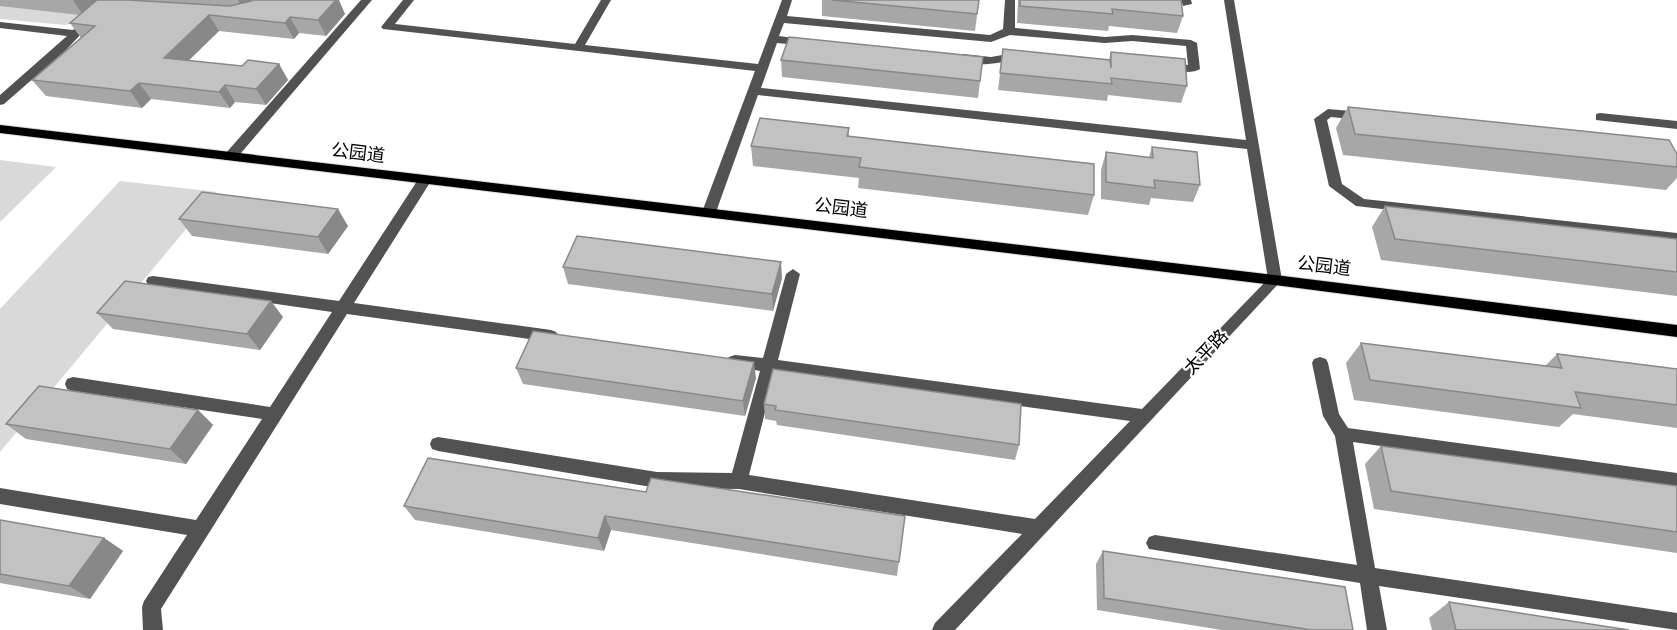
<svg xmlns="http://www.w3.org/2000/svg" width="1677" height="630" font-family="Barlow,'Noto Sans SC',sans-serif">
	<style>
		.green { fill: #d9d9d9 }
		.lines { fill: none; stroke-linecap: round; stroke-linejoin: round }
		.major-casing { stroke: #dbdbdb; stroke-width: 2 }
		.minor { fill: #525252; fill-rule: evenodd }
		.major { fill: #000; fill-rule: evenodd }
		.wall { fill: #a7a7a7 }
		.shaded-wall { fill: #888 }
		.building { fill: #c2c2c2; stroke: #888; stroke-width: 1.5 }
		.labels { text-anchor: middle; stroke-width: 4.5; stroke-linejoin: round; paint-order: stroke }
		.street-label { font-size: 18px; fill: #000; stroke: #fff }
	</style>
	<rect width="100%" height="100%" fill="#fff"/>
	<g class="green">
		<polygon points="0,0 258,0 81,20 66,25 0,19"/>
		<polygon points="0,160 56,167 0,222"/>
		<polygon points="120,181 217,192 0,452 0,309"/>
	</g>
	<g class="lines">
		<g class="major-casing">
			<polygon id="major" points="0,125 1275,275 1677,325 1677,337 1275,285 0,133"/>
		</g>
		<g class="minor">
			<polygon points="361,0 372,0 235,160 225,160 224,157 225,154"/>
			<path d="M403,0H414L395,24L575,44L601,0H611L585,45L758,64L782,0H792L787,16L990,35L1003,29L1005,0H1015V28L1105,37L1132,35L1191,40L1197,43L1200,69C1192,75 1167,71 1159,65L1165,61L1188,65L1186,46L1132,41L1105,43L1010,35L991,42L784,23L779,36L808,40L814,43L808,46L777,43L761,88L1246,140L1224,0H1234L1282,280L955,630H932L935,623L1022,534L739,489L657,488L438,451L432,449L430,444L432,439L438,437L657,472L732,473L760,371L729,365L727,361L729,357L735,355L763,358L786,274L793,269L800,274L778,360L1142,409L1268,279L1247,149L758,95L716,212L709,217L702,212L755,71L383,29L381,27ZM775,373L1130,421L1035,519L749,475Z"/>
			<polygon points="1181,0 1191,0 1192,4 1183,6"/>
			<polygon points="90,15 96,18 67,49 4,104 0,105 0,95 67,36 0,28 0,22 73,30"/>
			<path d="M1019,52L1025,55L1023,57C1006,62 972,70 957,58L963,54L991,57Z"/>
			<polygon points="1328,109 1362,112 1368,116 1362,120 1331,117 1327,120 1342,184 1364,199 1677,233 1677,243 1356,206 1329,186 1314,119"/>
			<polygon points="1600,113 1677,121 1677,129 1596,120 1596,114"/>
			<polygon points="424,176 431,181 354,303 551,330 556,332 559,336 556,340 551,342 347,314 161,609 163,630 143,630 142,607 144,601 187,535 0,504 0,488 196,520 262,419 73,391 67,389 65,384 67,379 73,377 270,407 332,312 153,286 148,285 146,281 148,277 153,276 339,301 419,178"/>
			<polygon points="1320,357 1326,359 1328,363 1339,414 1348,428 1677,473 1677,489 1353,442 1375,568 1677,613 1677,630 1379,586 1387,630 1367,630 1360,583 1149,549 1146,543 1149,537 1155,535 1357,565 1335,436 1323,416 1312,363 1314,359"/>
		</g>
		<use href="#major" class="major"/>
	</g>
	<g class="wall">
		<polygon points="0,0 298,0 345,14 326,36 299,33 294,39 219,31 188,60 242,66 279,64 288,80 266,105 235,102 230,108 151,99 142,108 46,96 32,80 81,38 70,23 80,15 0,6"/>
		<polygon points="822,0 979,0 975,31 822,16"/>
		<polygon points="1018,0 1181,0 1183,16 1177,33 1109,26 1108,31 1017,23"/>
		<polygon points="1003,49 1109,60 1111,52 1187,86 1181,103 1108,95 1107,101 998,90"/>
		<polygon points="983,57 978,98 782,77 781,60"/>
		<polygon points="1348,107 1677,154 1677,178 1666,190 1343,155 1336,128"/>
		<polygon points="849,128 849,137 1094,195 1088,215 858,188 859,178 753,166 751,146"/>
		<polygon points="1152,147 1200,185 1193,202 1151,198 1149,205 1101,199 1101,170 1106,152 1149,157"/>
		<polygon points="1385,206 1677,239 1677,296 1381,260 1372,227"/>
		<polygon points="179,219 348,226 328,254 192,236"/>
		<polygon points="563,267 782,278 773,311 568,284"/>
		<polygon points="97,313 283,317 260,350 113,329"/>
		<polygon points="1361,343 1545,366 1557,354 1677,369 1677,428 1573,414 1559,427 1354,400 1346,363"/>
		<polygon points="516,368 756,378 745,416 523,384"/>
		<polygon points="764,404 1019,445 1015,460 777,425 776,421 765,419"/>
		<polygon points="198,410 213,425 186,464 26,439 6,424"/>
		<polygon points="1381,446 1677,486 1677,553 1374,509 1365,464"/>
		<polygon points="646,492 905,516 897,576 611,530 604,551 415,520 404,506"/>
		<polygon points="0,520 104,538 123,551 90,599 0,583"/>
		<polygon points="1103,551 1353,630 1222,630 1097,610 1096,564"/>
		<polygon points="1449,602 1629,630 1432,630 1429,618"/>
	</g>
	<g class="shaded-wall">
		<polygon points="73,0 106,0 83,15"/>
		<polygon points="238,0 253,0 243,10"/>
		<polygon points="336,0 339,0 345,14 326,36 318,20"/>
		<polygon points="209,15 219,31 175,74 164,58"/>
		<polygon points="290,17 299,33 294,39 285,23"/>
		<polygon points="279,64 288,80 266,105 256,89"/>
		<polygon points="139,83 151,99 142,108 130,91"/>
		<polygon points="225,85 235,102 230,108 219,92"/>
		<polygon points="338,209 348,226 328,254 318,237"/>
		<polygon points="781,262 782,278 773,311 772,294"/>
		<polygon points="271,301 283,317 260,350 247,334"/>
		<polygon points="754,362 756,378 745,416 743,401"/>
		<polygon points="198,410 213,425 186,464 170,449"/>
		<polygon points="605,516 611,530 604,551 598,538"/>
		<polygon points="104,538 123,551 90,599 69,586"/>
	</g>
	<g class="building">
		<polygon points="97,0 128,0 230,6 251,1 252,0 336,0 318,20 290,17 285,23 209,15 164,58 242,66 248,60 279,64 256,89 225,85 219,92 139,83 130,91 32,80 95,26 70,23"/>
		<polygon points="832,0 979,0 977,14"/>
		<polygon points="1020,0 1112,0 1112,1 1112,0 1181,0 1183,16 1112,9 1113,14 1020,6"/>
		<polygon points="789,37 983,57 980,81 781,60"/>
		<polygon points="1003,49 1110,60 1111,68 1111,52 1185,59 1187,86 1111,78 1112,84 1000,73"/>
		<polygon points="1348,107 1669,140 1677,154 1677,167 1355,134"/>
		<polygon points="760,118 849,128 847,136 1094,164 1094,195 859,167 861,158 751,146"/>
		<polygon points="1152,147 1197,152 1200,185 1154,180 1155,188 1106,182 1106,152 1153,158"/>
		<polygon points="202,192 338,209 318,237 179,219"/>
		<polygon points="1385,206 1677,239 1677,272 1395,239"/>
		<polygon points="577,236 781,262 772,294 563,267"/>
		<polygon points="125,281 271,301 247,334 97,313"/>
		<polygon points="533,331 754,362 743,401 516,368"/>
		<polygon points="1361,343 1562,368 1557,354 1677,369 1677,405 1575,392 1581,408 1370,380"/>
		<polygon points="773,369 1021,404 1019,445 775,410 776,406 764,404"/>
		<polygon points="39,386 198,410 170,449 6,424"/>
		<polygon points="1381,446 1677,486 1677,532 1391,491"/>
		<polygon points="428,458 646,492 651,478 905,516 899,562 605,516 598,538 404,506"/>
		<polygon points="0,520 104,538 69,586 0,574"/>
		<polygon points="1103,551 1345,587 1353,630 1312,630 1104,598"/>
		<polygon points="1449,602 1629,630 1456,630"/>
	</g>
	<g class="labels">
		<g class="street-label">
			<text transform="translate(358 153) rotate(7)" y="6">公园道</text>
			<text transform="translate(841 208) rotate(7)" y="6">公园道</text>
			<text transform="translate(1324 266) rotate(7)" y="6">公园道</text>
			<text transform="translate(1206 352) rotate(-46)" y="6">太平路</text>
		</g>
	</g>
</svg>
